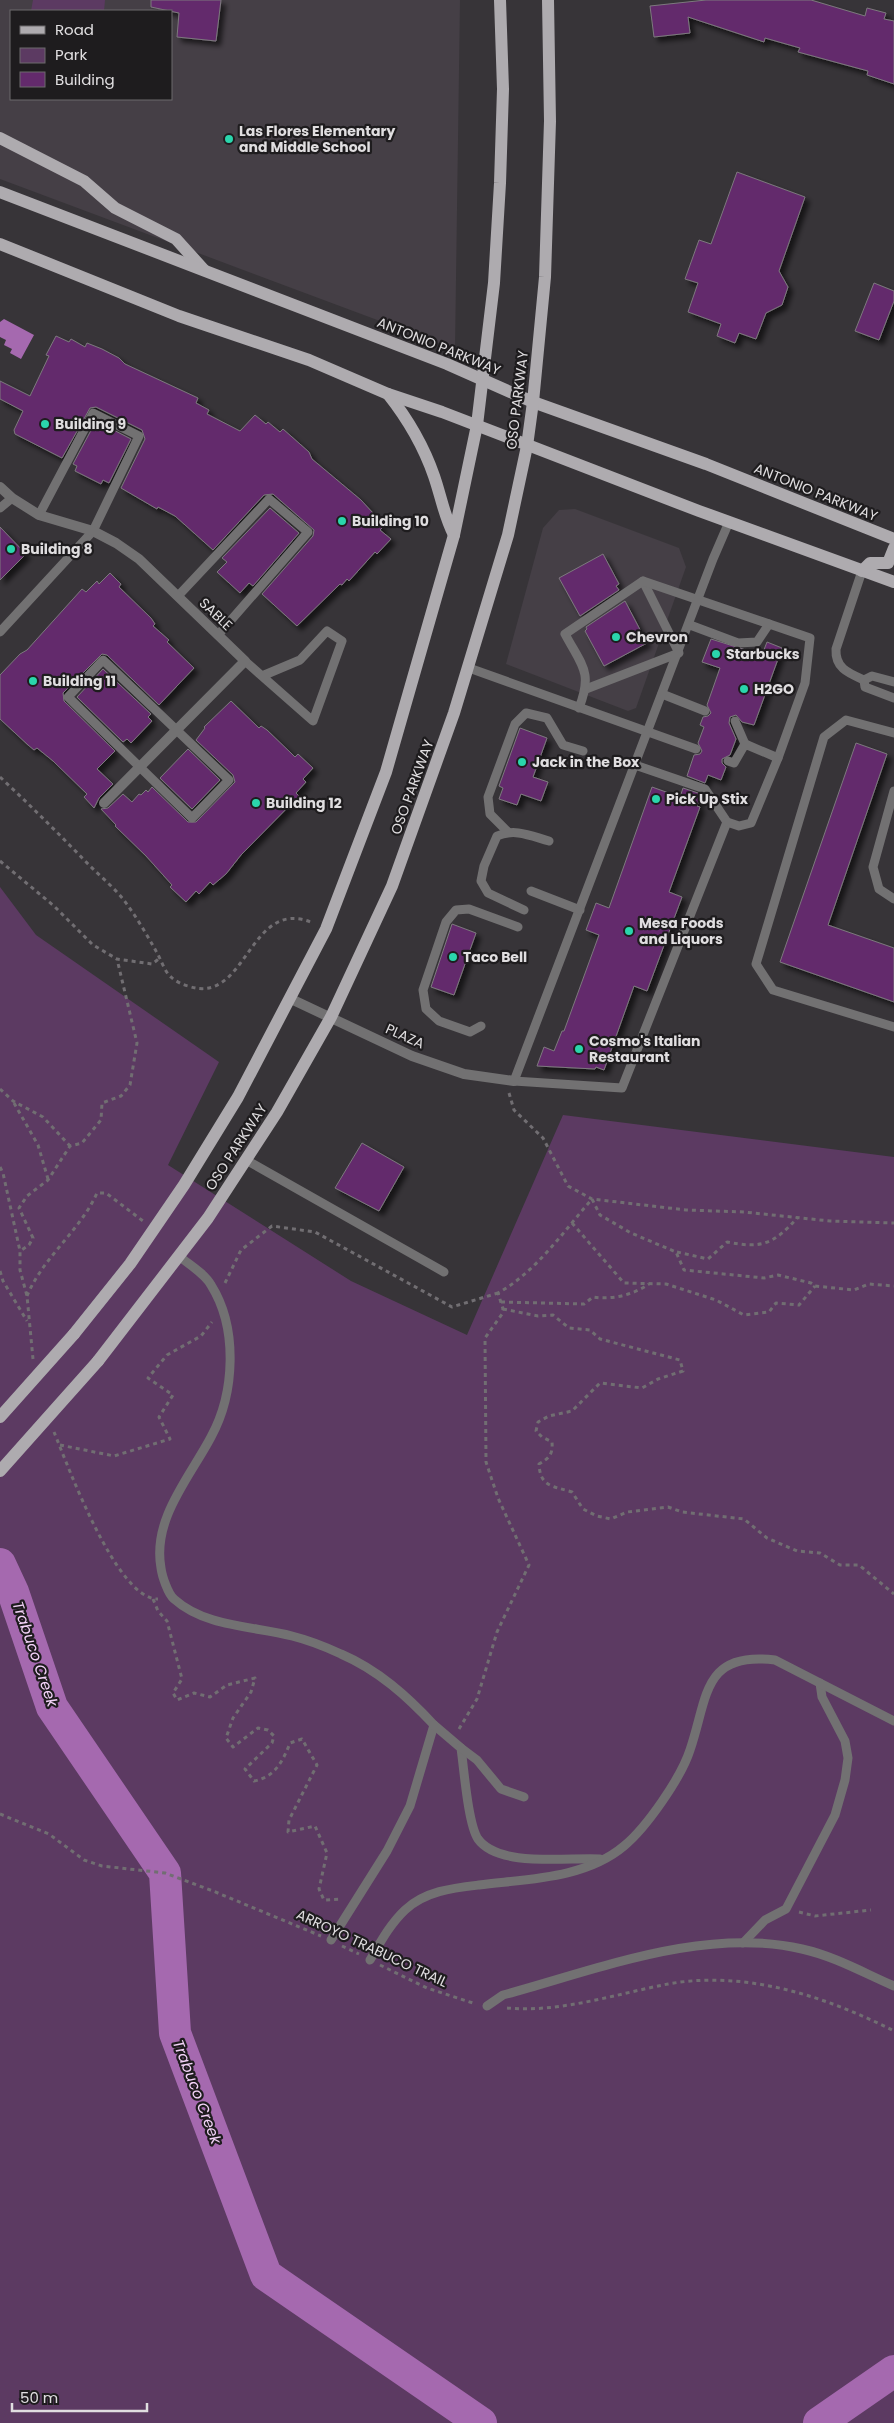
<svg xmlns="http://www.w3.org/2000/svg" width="894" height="2423" font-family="Poppins,sans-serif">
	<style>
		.built { fill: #453f46; fill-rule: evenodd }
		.green { fill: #5c3a62 }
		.water { fill: #a569af }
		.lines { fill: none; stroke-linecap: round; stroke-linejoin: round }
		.river { stroke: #a569af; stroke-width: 32 }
		.building { fill: #632a6c; stroke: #7d797e; filter: url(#shadow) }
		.path { stroke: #716e72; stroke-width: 3; stroke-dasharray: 4 4; stroke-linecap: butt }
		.service { stroke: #727172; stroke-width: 9 }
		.minor { stroke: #727172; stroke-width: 10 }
		.primary { stroke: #aeabaf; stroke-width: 12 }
		.primary-bridge { stroke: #aeabaf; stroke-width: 12 }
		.poi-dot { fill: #2ad5ac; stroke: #1e1c1e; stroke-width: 2 }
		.labels { text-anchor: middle; stroke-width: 4.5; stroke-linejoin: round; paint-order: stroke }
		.poi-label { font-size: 14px; font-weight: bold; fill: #e0dee0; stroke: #1e1c1e; text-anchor: start }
		.street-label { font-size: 14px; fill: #e0dee0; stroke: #1e1c1e }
		.water-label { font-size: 15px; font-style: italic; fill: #f3d3f8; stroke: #1e1c1e }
	</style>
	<defs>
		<filter id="shadow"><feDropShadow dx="4.5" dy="4.5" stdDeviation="2.5" flood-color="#0009"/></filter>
	</defs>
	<rect width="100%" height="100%" fill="#373438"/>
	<g class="built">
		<path d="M0,0H460L455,349L0,179ZM11,11H171V99H11Z"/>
		<polygon points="575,509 679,548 686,567 636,708 628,711 506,664 543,528 559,510"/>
	</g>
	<g class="green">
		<polygon points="33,0 105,0 104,11 31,11"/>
		<polygon points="0,887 36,935 219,1062 168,1165 351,1281 467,1335 563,1115 894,1157 894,2423 0,2423"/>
	</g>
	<polygon class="water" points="4,319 34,335 21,359 10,353 12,349 4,345 6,340 0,337 0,322"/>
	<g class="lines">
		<g class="river">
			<polyline points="0,1564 13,1592 52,1707 165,1873 175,2033 266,2275 481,2423"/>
			<polyline points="819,2423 894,2371"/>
		</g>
	</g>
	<g class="building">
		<polygon points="151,0 221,0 216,41 177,37 179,13 151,7"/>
		<polygon points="706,0 811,0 865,16 867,8 886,13 884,19 894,21 894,84 867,75 868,71 798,52 800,48 765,38 764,42 688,17 690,33 654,37 650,6"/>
		<polygon points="737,172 805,197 779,271 788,287 782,305 766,313 756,339 739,333 735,343 717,336 721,324 688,312 698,283 685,279 699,240 711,244"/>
		<polygon points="874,283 894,291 894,301 879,340 855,331"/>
		<polygon points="56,336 69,342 71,339 85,347 87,343 102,349 119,358 125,364 198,398 196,403 209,410 207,414 240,431 255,415 266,424 268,422 280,432 283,429 309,452 312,459 361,500 373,513 370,515 383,527 380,530 391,539 377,554 375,552 349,581 347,579 342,585 340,584 297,626 262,594 313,536 314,530 273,494 264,495 213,550 175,516 158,507 157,509 121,488 145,439 142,430 96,407 90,408 62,458 15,434 14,430 23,411 0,399 0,381 30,396 49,356 46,355"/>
		<polygon points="96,421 131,439 109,483 103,480 101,484 75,471 77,466 73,464"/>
		<polygon points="270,508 299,533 253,586 249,583 240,593 217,572 227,562 222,558"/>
		<polygon points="0,527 26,554 0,580"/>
		<polygon points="603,554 619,584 616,586 619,590 580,616 559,578"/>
		<polygon points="110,573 121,584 119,587 151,618 155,624 153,626 169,640 167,642 194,668 159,705 107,655 102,654 63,693 64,701 115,751 97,769 113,784 99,798 94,808 84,797 87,794 53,761 37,748 34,750 28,745 0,719 0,675 20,654 27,650 82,589 86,592 97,581 99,584"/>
		<polygon points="625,601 647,643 604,666 585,631 587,629 586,627"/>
		<polygon points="711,639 762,655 767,642 782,648 754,725 742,722 736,715 730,717 729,723 736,739 730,755 722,759 722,763 726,767 721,780 708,775 705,783 687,776 694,755 700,754 702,751 698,743 704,727 700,725 703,717 708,716 711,713 707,705 720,668 702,662"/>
		<polygon points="103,669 151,714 148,717 152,721 131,743 127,739 123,742 77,697"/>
		<polygon points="231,701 259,728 261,726 267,730 292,754 295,757 298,754 313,768 303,779 306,782 296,793 299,796 241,855 226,874 213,885 210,882 199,894 196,891 186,902 170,887 172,885 146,856 115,826 116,825 101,809 108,808 123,794 132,802 139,794 141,795 146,790 148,792 152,787 188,822 196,822 235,782 233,775 196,740 205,728 204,727"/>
		<polygon points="520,728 547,738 533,777 548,782 541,801 521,794 517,805 499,799 503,788 499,786"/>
		<polygon points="856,743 887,754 828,925 894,948 894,1002 780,962"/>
		<polygon points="188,749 220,780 192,809 160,778"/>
		<polygon points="652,787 680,797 683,788 701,794 697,806 700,807 669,892 682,897 647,991 634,986 604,1070 596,1067 595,1069 537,1066 544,1047 554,1051 562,1031 564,1031 599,935 586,930 596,903 609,908"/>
		<polygon points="452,924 476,933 454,995 431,987"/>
		<polygon points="362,1143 404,1167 379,1211 335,1188"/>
	</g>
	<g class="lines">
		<g class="path">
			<path d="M0,777C31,806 60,835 89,865C101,877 116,889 126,903C137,918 147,935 156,951C161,959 164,971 171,977C175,981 183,985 188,986C248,1007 248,895 313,923"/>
			<polyline points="0,861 54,906 93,945 117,959 152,964 160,958"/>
			<polyline points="0,1089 13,1101 43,1117 70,1146"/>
			<polyline points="509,1093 514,1110 543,1138 568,1186 592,1199 686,1210 744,1212 830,1221 894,1223"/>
			<polyline points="14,1103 38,1145 48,1179"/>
			<polyline points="0,1167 3,1173 20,1251"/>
			<polyline points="572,1223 624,1283 666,1284 716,1300 744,1315 769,1312 776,1303 799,1305 815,1286"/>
			<path d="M677,1252L708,1259L727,1242C762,1249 774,1244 798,1217"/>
			<polyline points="0,1271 3,1281 27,1321"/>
			<polyline points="225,1283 241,1250 272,1226 315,1232 452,1307 498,1293"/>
			<path d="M27,1296C43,1257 80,1231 97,1193H106L143,1221"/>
			<path d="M501,1302L584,1304L593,1297C612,1300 633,1295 649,1284"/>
			<path d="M503,1309L538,1316L553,1315L569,1328L590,1330L600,1339L680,1360L683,1371L658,1379L642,1388L600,1383L572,1411L549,1416L538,1422L536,1431L542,1437L552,1442C553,1455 549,1458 539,1464C540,1487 553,1486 572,1492L583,1509L597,1516L611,1519L627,1512L668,1507L682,1512L744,1519L767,1538L797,1551L820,1553L840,1565H859L894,1594"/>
			<polyline points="33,1359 27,1296 20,1270 20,1251 29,1245 33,1238 19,1208 27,1196 48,1180 70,1146 82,1143 101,1120 102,1103 121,1096 130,1085 137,1043 117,959"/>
			<path d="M54,1432C68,1466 117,1600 158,1599"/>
			<polyline points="60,1445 114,1456 170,1439 159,1417 173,1395 148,1378 167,1355 201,1336 212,1322"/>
			<path d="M153,1599L158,1611L167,1621L182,1679L173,1693L177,1700L194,1693L210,1697L227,1685L255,1678L251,1692L233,1718L226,1738L233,1747L258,1728L268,1730L274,1736L272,1743L245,1769L254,1781C275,1777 283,1761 290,1743L302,1739L317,1765L289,1820L288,1832L315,1826L327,1853L319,1889L324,1900L342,1899"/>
			<path d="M459,1729L477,1699L497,1632L529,1565L498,1498L486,1462L485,1338L502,1314L503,1309L498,1293C537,1271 563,1232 592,1199L600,1215L631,1233L676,1252L684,1270L764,1278L778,1275L811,1283L815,1286L854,1290L869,1284L894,1286"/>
			<polyline points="0,1814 49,1834 84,1860 102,1866 165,1873 213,1891 321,1936"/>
			<polyline points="799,1912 815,1916 871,1910"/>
			<polyline points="342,1946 359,1954"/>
			<polyline points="380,1965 427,1988 476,2004"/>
			<path d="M507,2008C560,2013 616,1994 668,1984C745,1970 825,1996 894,2031"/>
		</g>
		<g class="service">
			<polyline points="0,508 12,498"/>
			<path d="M862,571L836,649C835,668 848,673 864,680"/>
			<polyline points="178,596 269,499 308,532 218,635"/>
			<polyline points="690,625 738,643 757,642 769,624"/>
			<polyline points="0,632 93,531 139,436 93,413 39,515"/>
			<polygon points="103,660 229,780 192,818 68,697"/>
			<polyline points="245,661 313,721 342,641 327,631 300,660 262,676"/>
			<polyline points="469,668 696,749"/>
			<polyline points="864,680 865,687 894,698"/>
			<polyline points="864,680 872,676 894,682"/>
			<polyline points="586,689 679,653 643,581"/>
			<polyline points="662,694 705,711"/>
			<path d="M579,708C593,672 582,666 565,634L643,581L810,638L805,683L778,758"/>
			<polyline points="735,721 745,744"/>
			<polyline points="894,733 846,720 824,737 756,964 773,990 894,1027"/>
			<polyline points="635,765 705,789 727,822 622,1088 514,1081 713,559 729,522"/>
			<polyline points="894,791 873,867 879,889 894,899"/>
			<polyline points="727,822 739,826 751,823 778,758 745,744 734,763 728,761"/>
			<polyline points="508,832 490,814 488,797 515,724 526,713 547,718 563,745 583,751"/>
			<polyline points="531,891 580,910"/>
			<path d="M524,910L488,893L481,881L484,866L497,836C515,828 531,836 549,841"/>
			<polyline points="481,1026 470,1032 439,1021 426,1009 423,990 446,922 456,910 469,909 518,927"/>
			<polyline points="246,1160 444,1272"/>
			<path d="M180,1257C190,1265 205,1274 211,1285C238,1328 235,1393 211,1437C190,1477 152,1519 161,1568C162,1576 168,1594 174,1599C205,1627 253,1626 292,1636C308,1640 326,1647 341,1654C378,1670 407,1696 434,1725L410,1806L387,1851L331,1940"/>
			<path d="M434,1725L461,1748C464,1769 468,1824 478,1839C499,1868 568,1857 600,1859"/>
			<polyline points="461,1748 477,1760 501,1789 524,1797"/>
			<polyline points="743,1943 765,1920 786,1909 835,1815 845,1780 848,1758 845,1741 822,1697 820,1683"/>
			<path d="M370,1960C380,1943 390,1924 405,1910C425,1891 453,1888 479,1885C526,1879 585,1879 624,1846C646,1828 681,1778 690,1750C708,1698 702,1651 775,1660L894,1721"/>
			<path d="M487,2006L503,1995C596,1970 705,1926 802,1949C834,1956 864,1973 894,1986"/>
		</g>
		<g class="minor">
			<polyline points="0,487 12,498 39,515 93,531 116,543 139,559 245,661 104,803"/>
			<polyline points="291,999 412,1056 464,1074 514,1081"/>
		</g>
		<g class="primary">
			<polyline points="0,138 84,181 115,208 176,239 204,270"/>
			<polyline points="0,192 447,364 533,402 706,464 894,539"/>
			<polyline points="0,244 179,316 309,360 388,394 442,412 699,511 894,582"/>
			<path d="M388,394C407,418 424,447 434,476C441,496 444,516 454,535"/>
			<polyline points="862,571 870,563 888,563 894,548"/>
			<polyline points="74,1334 130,1264 184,1185 238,1097 326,929 386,772 454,535 477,425 494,283 500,183 503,89 500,0"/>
			<polyline points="98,1361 208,1218 277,1112 331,1017 392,886 454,713 508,535 527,446 533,402 545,277 550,121 548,0"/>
		</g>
		<g class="primary-bridge">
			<polyline points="0,1417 74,1334"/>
			<polyline points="0,1471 98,1361"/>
		</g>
	</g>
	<g class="poi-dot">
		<circle cx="229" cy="139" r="5"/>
		<circle cx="45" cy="424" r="5"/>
		<circle cx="342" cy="521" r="5"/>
		<circle cx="11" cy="549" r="5"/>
		<circle cx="616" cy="637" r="5"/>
		<circle cx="716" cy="654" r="5"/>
		<circle cx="33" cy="681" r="5"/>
		<circle cx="744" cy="689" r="5"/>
		<circle cx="522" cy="762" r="5"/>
		<circle cx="656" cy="799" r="5"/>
		<circle cx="256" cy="803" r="5"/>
		<circle cx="629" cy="931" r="5"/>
		<circle cx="453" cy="957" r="5"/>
		<circle cx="579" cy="1049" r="5"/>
	</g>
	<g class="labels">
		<g class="poi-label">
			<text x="239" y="136">Las Flores Elementary<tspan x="239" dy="16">and Middle School</tspan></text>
			<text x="55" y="429">Building 9</text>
			<text x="352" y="526">Building 10</text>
			<text x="21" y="554">Building 8</text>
			<text x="626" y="642">Chevron</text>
			<text x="726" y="659">Starbucks</text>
			<text x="43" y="686">Building 11</text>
			<text x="754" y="694">H2GO</text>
			<text x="532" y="767">Jack in the Box</text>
			<text x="666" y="804">Pick Up Stix</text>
			<text x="266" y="808">Building 12</text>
			<text x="639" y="928">Mesa Foods<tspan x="639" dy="16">and Liquors</tspan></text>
			<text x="463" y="962">Taco Bell</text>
			<text x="589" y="1046">Cosmo's Italian<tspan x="589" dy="16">Restaurant</tspan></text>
		</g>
		<g class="street-label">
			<text transform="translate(439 346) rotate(22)" y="5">ANTONIO PARKWAY</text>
			<text transform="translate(517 400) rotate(-83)" y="5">OSO PARKWAY</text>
			<text transform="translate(816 492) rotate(22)" y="5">ANTONIO PARKWAY</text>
			<text transform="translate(216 614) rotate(44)" y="5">SABLE</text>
			<text transform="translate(412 787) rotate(-70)" y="5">OSO PARKWAY</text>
			<text transform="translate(405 1036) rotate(24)" y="5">PLAZA</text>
			<text transform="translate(236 1147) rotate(-57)" y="5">OSO PARKWAY</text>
			<text transform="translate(372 1948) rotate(25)" y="5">ARROYO TRABUCO TRAIL</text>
		</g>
		<g class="water-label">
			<text transform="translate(35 1654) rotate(71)" y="5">Trabuco Creek</text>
			<text transform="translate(197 2092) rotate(69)" y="5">Trabuco Creek</text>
		</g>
	</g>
	<rect x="10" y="10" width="162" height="90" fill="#1e1c1e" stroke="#6c6a6c"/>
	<rect x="20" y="26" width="25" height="8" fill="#aeabaf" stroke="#6c6a6c"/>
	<text x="55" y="35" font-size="15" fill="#e0dee0">Road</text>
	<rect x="20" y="48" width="25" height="15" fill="#5c3a62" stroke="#6c6a6c"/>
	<text x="55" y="60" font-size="15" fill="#e0dee0">Park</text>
	<rect x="20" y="72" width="25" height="15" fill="#632a6c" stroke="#6c6a6c"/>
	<text x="55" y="85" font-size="15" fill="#e0dee0">Building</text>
	<path d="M12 2403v8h135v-8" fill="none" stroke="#e0dee0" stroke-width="2.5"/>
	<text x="20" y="2403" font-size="15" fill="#e0dee0" stroke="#1e1c1e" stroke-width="4" paint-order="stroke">50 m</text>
</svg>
